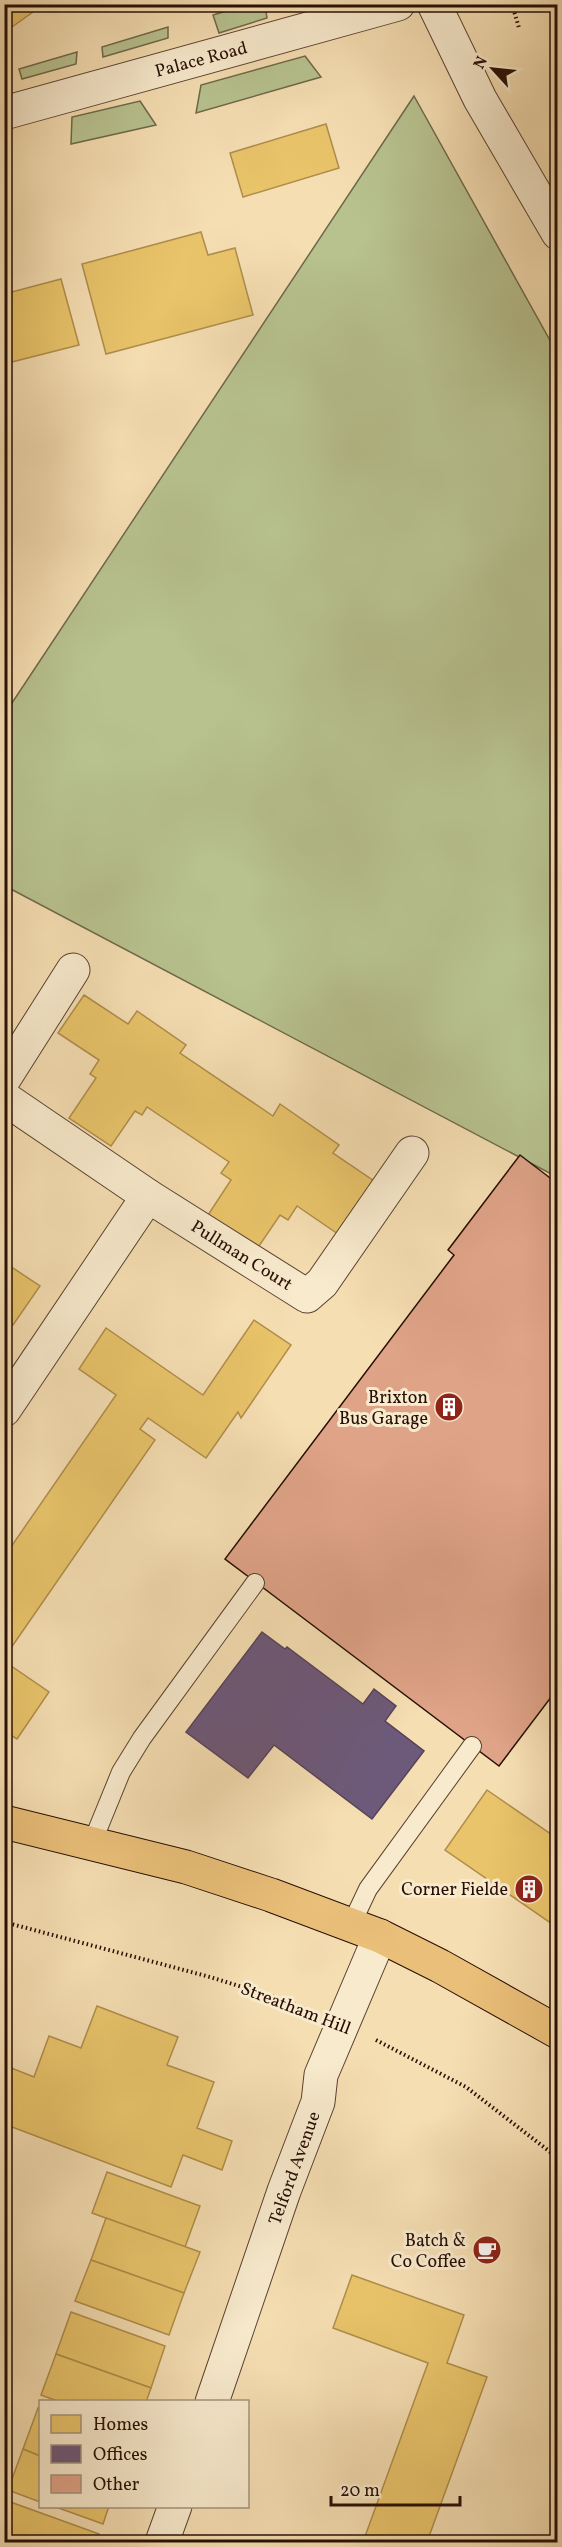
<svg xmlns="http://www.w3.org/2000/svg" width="562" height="2547" font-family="Vollkorn,serif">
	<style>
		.green { fill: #b7c28f; stroke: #6f684a; stroke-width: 1.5 }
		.homes { fill: #e9c46a; stroke: #af8d4b; stroke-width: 1.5 }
		.offices { fill: #6d597a; stroke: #584257; stroke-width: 1.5 }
		.building { fill: #dfa388; stroke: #270e04; stroke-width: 1.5 }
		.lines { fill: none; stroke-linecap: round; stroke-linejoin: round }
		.service-casing { stroke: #5a4230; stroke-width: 20 }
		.minor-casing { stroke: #5a4230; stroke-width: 35 }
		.trunk-casing { stroke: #270e04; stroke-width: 35 }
		.path { stroke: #270e04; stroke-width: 4; stroke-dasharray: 1.5 3; stroke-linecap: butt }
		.service { stroke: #f8eacd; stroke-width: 18 }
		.minor { stroke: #f8eacd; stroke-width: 33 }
		.trunk { stroke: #eabf79; stroke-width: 33 }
		.labels { text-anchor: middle; stroke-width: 6; stroke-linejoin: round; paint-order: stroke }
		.street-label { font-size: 18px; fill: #270e04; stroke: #f8eacd }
		.poi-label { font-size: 18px; fill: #270e04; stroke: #f8eacd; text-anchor: end }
	</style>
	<rect width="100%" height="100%" fill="#f5deb2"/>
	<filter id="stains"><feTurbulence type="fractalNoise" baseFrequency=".00333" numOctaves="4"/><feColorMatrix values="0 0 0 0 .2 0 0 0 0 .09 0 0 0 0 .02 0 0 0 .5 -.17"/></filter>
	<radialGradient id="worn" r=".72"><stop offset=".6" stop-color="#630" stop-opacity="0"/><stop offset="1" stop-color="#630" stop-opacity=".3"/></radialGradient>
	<g class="green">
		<polygon points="246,5 265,5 267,18 219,33 213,15"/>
		<polygon points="168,27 168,38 103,57 102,47"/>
		<polygon points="77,52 76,64 22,79 19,69"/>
		<polygon points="305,56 321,77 196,113 201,85"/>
		<polygon points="414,96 557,353 557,1177 5,886 4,715"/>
		<polygon points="140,101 156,125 71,144 72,117"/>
	</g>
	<g class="homes">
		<polygon points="4,4 44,4 12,27 4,14"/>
		<polygon points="326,124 339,168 243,197 230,153"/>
		<polygon points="201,232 208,255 235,248 253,315 106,354 82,264"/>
		<polygon points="61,279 79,345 4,364 4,294"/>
		<polygon points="84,995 128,1024 137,1011 186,1045 180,1053 273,1116 280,1104 339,1145 333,1153 377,1183 341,1236 297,1206 288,1220 280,1215 257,1249 208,1215 231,1180 221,1173 229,1162 147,1107 142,1115 135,1111 111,1146 69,1118 96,1078 90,1074 99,1060 58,1033"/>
		<polygon points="4,1262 40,1286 13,1325 4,1319"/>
		<polygon points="254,1320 291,1345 241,1418 238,1412 206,1458 148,1418 140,1429 155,1440 4,1658 4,1557 116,1395 79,1369 106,1328 203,1395"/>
		<polygon points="4,1661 49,1692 17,1739 4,1731"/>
		<polygon points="487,1790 558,1839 558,1928 445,1850"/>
		<polygon points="97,2006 178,2037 167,2065 214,2082 197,2128 232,2141 222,2170 183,2155 171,2187 4,2124 4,2065 34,2077 49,2036 81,2048"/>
		<polygon points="107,2172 200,2206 185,2247 92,2213"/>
		<polygon points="106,2218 200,2252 184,2293 91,2260"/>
		<polygon points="91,2260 184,2293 169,2335 75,2301"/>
		<polygon points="352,2275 464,2315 447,2363 487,2377 427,2542 363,2542 428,2363 333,2328"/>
		<polygon points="71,2312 165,2346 151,2388 56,2354"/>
		<polygon points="56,2354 151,2388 146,2402 60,2402 41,2395"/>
		<polygon points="38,2408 40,2409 40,2456 23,2449"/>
		<polygon points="23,2449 40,2456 40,2502 8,2490"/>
		<polygon points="5,2500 99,2534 96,2542 4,2542"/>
		<polygon points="53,2506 109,2506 103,2524"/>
	</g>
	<polygon class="offices" points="262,1632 285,1649 287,1647 363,1704 374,1689 396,1706 385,1721 424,1751 372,1819 274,1745 248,1778 186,1732"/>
	<polygon class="building" points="520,1155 558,1184 558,1688 499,1766 225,1559 454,1255 448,1250"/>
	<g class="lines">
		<g class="service-casing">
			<g id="service">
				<polyline points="92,1843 121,1772 142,1738 255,1583"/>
				<polyline points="350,1927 368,1889 472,1746"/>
			</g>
		</g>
		<g class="minor-casing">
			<g id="minor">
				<polyline points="434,4 480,99 558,233"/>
				<polyline points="4,113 398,4"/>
				<polyline points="4,1079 73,970"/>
				<polyline points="4,1098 148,1196 307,1296 322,1283 412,1153"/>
				<polyline points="4,1410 148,1196"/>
				<polyline points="212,2402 284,2191 318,2102 321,2075 380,1936"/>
				<polyline points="162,2542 175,2506"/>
			</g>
		</g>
		<g class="trunk-casing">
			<polyline id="trunk" points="4,1822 186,1867 271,1895 380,1936 440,1966 558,2032"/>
		</g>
		<g class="path">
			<polyline points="512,4 519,28"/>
			<polyline points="4,1922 210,1977 284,2000 306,2009"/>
			<polyline points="376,2040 466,2087 558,2158"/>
		</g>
		<use href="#service" class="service"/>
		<use href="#minor" class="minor"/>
		<use href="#trunk" class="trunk"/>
	</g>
	<defs>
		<g id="building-disc" transform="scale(1.5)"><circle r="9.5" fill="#8f2418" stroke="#f8eacd"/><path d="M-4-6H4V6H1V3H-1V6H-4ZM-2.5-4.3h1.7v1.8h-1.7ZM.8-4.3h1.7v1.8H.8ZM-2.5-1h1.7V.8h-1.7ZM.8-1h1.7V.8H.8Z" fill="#fff"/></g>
		<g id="cafe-disc" transform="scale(1.5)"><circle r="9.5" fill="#8f2418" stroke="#f8eacd"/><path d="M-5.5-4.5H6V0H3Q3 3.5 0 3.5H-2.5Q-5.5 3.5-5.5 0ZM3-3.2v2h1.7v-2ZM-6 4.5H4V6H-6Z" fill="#fff"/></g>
	</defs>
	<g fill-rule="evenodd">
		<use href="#building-disc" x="449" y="1407"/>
		<use href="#building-disc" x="529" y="1889"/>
		<use href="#cafe-disc" x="487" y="2250"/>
	</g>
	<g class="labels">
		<g class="street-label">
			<text transform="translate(201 59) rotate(-15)" y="6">Palace Road</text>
			<text transform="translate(242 1255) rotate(32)" y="6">Pullman Court</text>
			<text transform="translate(296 2008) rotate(21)" y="6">Streatham Hill</text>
			<text transform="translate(294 2168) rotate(-70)" y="6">Telford Avenue</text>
		</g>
		<g class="poi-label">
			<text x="428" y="1403">Brixton<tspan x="428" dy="21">Bus Garage</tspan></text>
			<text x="508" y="1895">Corner Fielde</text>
			<text x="466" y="2246">Batch &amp;<tspan x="466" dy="21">Co Coffee</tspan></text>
		</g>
	</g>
	<rect width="562" height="2547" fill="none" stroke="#f5deb2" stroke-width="24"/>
	<rect x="6" y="6" width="550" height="2535" fill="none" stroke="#270e04" stroke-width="3"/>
	<rect x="12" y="12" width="538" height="2523" fill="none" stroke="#270e04" stroke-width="1.5"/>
	<rect x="39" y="2400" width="210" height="108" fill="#f8eacd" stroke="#a4927d" stroke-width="1.5"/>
	<rect x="51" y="2415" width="30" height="18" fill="#e9c46a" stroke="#a4927d" stroke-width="1.5"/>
	<text x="93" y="2430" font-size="18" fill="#270e04">Homes</text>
	<rect x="51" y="2445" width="30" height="18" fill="#6d597a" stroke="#a4927d" stroke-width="1.5"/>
	<text x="93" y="2460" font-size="18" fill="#270e04">Offices</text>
	<rect x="51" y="2475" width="30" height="18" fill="#dfa388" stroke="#a4927d" stroke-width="1.5"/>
	<text x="93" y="2490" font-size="18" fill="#270e04">Other</text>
	<g transform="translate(493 69) rotate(297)" stroke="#f8eacd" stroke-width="4.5" paint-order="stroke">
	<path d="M0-4.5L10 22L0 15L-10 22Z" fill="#270e04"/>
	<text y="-9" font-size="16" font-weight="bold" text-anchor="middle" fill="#270e04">N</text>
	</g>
	<path d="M331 2496v9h129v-9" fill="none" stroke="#270e04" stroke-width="3"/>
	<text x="340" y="2496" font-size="18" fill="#270e04" stroke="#f8eacd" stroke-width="4.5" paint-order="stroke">20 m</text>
	<rect width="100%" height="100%" filter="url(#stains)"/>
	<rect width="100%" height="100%" fill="url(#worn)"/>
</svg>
